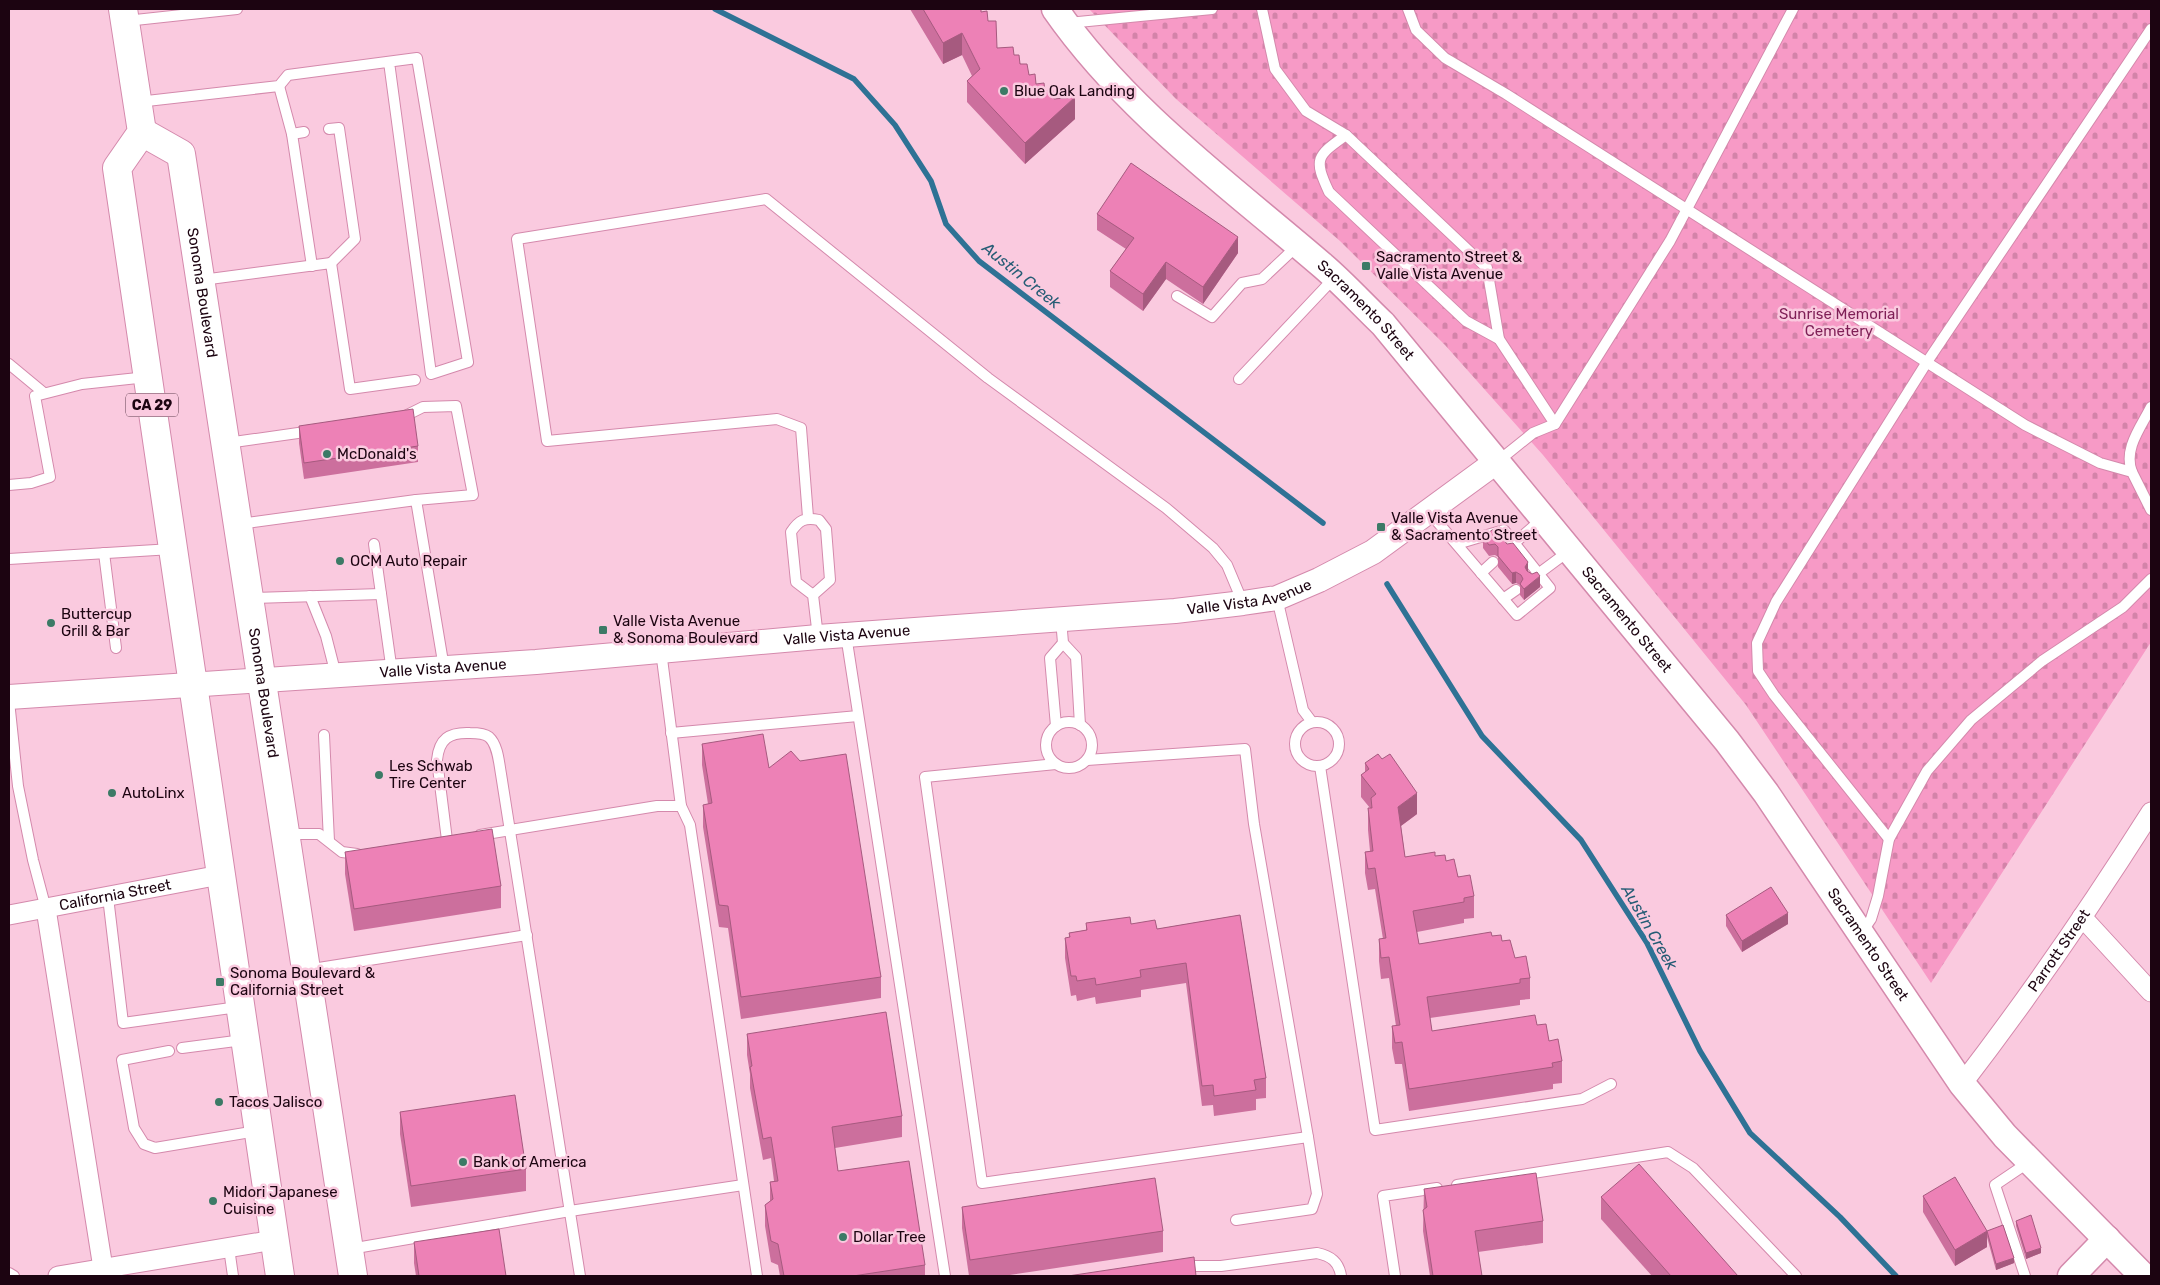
<svg xmlns="http://www.w3.org/2000/svg" width="2160" height="1285" font-family="Rubik,sans-serif">
	<style>
		.cemetery { fill: url(#cemetery-stones) }
		.lines { fill: none; stroke-linecap: round; stroke-linejoin: round }
		.stream { stroke: #2e7295; stroke-width: 5.5 }
		.service-casing { stroke: #d489ac; stroke-width: 12 }
		.minor-casing { stroke: #d489ac; stroke-width: 21 }
		.tertiary-casing { stroke: #d489ac; stroke-width: 26 }
		.secondary-casing { stroke: #d489ac; stroke-width: 29 }
		.primary-casing { stroke: #d489ac; stroke-width: 30 }
		.service { stroke: #fff; stroke-width: 10 }
		.minor { stroke: #fff; stroke-width: 19 }
		.tertiary { stroke: #fff; stroke-width: 24 }
		.secondary { stroke: #fff; stroke-width: 26 }
		.primary { stroke: #fff; stroke-width: 28 }
		.wall { fill: #cc6f9d }
		.shaded-wall { fill: #a65a7f }
		.building { fill: #ed81b6; stroke: #a65a7f }
		.poi-dot { fill: #3c7a66; stroke: #facadf; stroke-width: 2 }
		.labels { text-anchor: middle; stroke-width: 5; stroke-linejoin: round; paint-order: stroke }
		.shield { fill: #facadf; stroke: #5f3f4f; stroke-width: 1 }
		.shield-label { font-size: 14px; font-weight: bold; fill: #1c0411 }
		.poi-label { font-size: 15px; fill: #1c0411; stroke: #facadf; text-anchor: start }
		.street-label { font-size: 15px; fill: #1c0411; stroke: #facadf }
		.park-label { font-size: 15px; fill: #7f1f56; stroke: #facadf }
		.water-label { font-size: 16px; font-style: italic; fill: #255c75; stroke: #facadf }
	</style>
	<defs>
		<pattern id="cemetery-stones" width="16" height="16" patternUnits="userSpaceOnUse" patternTransform="scale(1.25)"><rect width="16" height="16" fill="#f79ac6"/><path d="M2 7V4a2 2 0 0 1 4 0v3zM10 15v-3a2 2 0 0 1 4 0v3z" fill="#d383a9"/></pattern>
	</defs>
	<rect width="100%" height="100%" fill="#facadf"/>
	<polygon class="cemetery" points="1089,9 2151,9 2151,642 1931,983 1746,705 1543,455 1445,345 1340,241 1176,99"/>
	<g class="lines">
		<g class="stream">
			<polyline points="715,9 854,79 895,125 931,181 946,224 979,261 1323,523"/>
			<polyline points="1387,584 1482,736 1581,840 1647,943 1700,1051 1750,1133 1840,1217 1896,1276"/>
		</g>
		<g class="service-casing">
			<g id="service">
				<polyline points="1262,9 1275,69 1306,111 1346,135 1487,268 1499,339 1555,424"/>
				<polyline points="1408,9 1416,30 1445,58 1506,94 2025,425 2100,463 2132,472 2151,510"/>
				<polyline points="126,21 237,9"/>
				<polyline points="1068,23 1212,9"/>
				<polyline points="279,86 292,134 312,266"/>
				<polyline points="138,102 279,86 288,75 417,58 468,362 431,374 389,62"/>
				<polyline points="329,129 339,128 355,239 331,263"/>
				<polyline points="292,134 304,132"/>
				<path d="M1346,135C1317,156 1313,158 1329,192L1466,321L1499,339"/>
				<polyline points="202,280 331,263 350,389 415,380"/>
				<polyline points="1177,296 1212,317 1242,283 1262,279 1297,246"/>
				<polyline points="9,364 44,393"/>
				<polyline points="1239,379 1335,277"/>
				<polyline points="401,418 423,407 456,406 473,495 416,500"/>
				<polyline points="227,443 312,431"/>
				<polyline points="1497,462 1533,433 1555,424 1670,241 1793,9"/>
				<path d="M2132,472C2123,449 2141,427 2151,407"/>
				<polyline points="9,485 31,483 50,477 35,396 82,384 147,377"/>
				<polyline points="1429,512 1517,615 1550,588 1504,530 1457,544"/>
				<polyline points="808,517 801,428 777,419 547,441 517,239 766,199 988,378 1166,508 1213,548 1227,565 1243,603"/>
				<polyline points="239,524 416,500 444,668"/>
				<polyline points="374,544 392,672"/>
				<polyline points="1511,546 1542,519"/>
				<polyline points="104,553 116,648"/>
				<polyline points="9,559 172,549"/>
				<polyline points="1481,573 1493,562"/>
				<polyline points="1534,577 1569,551"/>
				<path d="M813,595L830,580L826,529L819,520C805,517 799,520 791,532L796,582L813,595L818,637"/>
				<polyline points="310,596 326,636 336,675"/>
				<polyline points="250,598 381,594"/>
				<polyline points="1277,598 1303,710 1312,722"/>
				<polyline points="1503,599 1516,590"/>
				<polyline points="1061,619 1063,643 1076,657 1080,725"/>
				<polyline points="846,635 945,1276"/>
				<polyline points="661,651 681,806"/>
				<polyline points="9,701 18,786 33,860 46,909"/>
				<circle cx="1317" cy="744" r="22"/>
				<circle cx="1069" cy="745" r="23"/>
				<polyline points="1056,726 1050,658 1063,643"/>
				<polyline points="671,733 858,716"/>
				<polyline points="324,735 329,841"/>
				<polyline points="1087,760 1245,749 1254,824 1308,1137"/>
				<polyline points="1056,764 925,777 982,1183 1308,1137 1317,1194 1312,1209 1236,1220"/>
				<polyline points="1320,766 1375,1130 1582,1099 1611,1084"/>
				<polyline points="286,834 319,834 342,852 357,854"/>
				<polyline points="480,835 657,806 681,806 690,825 757,1276"/>
				<polyline points="1889,839 1774,695 1758,671 1757,643 1776,602 1927,362 2151,29"/>
				<path d="M447,840L437,760C439,739 449,732 470,733C476,733 484,733 489,737C498,745 499,763 501,774L580,1276"/>
				<polyline points="108,897 123,1023 238,1007"/>
				<polyline points="1862,932 1871,919 1878,896 1889,839 1927,771 1971,720 2042,661 2123,607 2151,579"/>
				<polyline points="306,970 527,935"/>
				<polyline points="182,1048 243,1040"/>
				<polyline points="169,1051 122,1060 134,1128 144,1144 155,1148 257,1131"/>
				<polyline points="1457,1185 1668,1152 1693,1168 1796,1276"/>
				<polyline points="229,1248 233,1276"/>
				<polyline points="350,1249 570,1211 743,1185"/>
				<path d="M1183,1266H1221L1317,1253C1331,1256 1339,1262 1341,1276"/>
				<polyline points="9,1273 14,1276"/>
				<polyline points="1395,1276 1383,1196 1437,1188"/>
				<polyline points="2025,1276 1995,1185 2029,1162"/>
			</g>
		</g>
		<g class="minor-casing">
			<g id="minor">
				<polyline points="46,909 103,1268"/>
				<path id="s1" d="M9,915L220,875"/>
				<polyline points="2082,917 2151,992"/>
				<path id="s2" d="M1962,1084C2029,997 2092,905 2151,812"/>
				<polyline points="58,1276 274,1240"/>
			</g>
		</g>
		<g class="tertiary-casing">
			<g id="tertiary">
				<path id="s3" d="M9,697L536,662L818,637L1175,611L1243,603L1277,598L1319,580L1373,552L1496,462"/>
			</g>
		</g>
		<g class="secondary-casing">
			<g id="secondary">
				<path id="s4" d="M1055,9C1126,111 1229,185 1323,266C1344,284 1363,305 1383,324L1727,741L1766,793L1962,1084L2005,1136L2143,1276"/>
				<polyline points="2071,1276 2107,1239"/>
			</g>
		</g>
		<g class="primary-casing">
			<g id="primary">
				<polyline points="123,9 142,132 117,168 280,1276"/>
				<path id="s5" d="M142,132L181,154L353,1276"/>
			</g>
		</g>
		<use href="#service" class="service"/>
		<use href="#minor" class="minor"/>
		<use href="#tertiary" class="tertiary"/>
		<use href="#secondary" class="secondary"/>
		<use href="#primary" class="primary"/>
	</g>
	<g class="wall">
		<polygon points="910,9 981,9 981,12 988,21 997,48 1014,55 1036,84 1075,119 1025,164 967,102 967,81 972,76 962,55 943,64"/>
		<polygon points="1097,214 1238,253 1203,304 1166,279 1143,311 1110,287 1110,271 1126,249 1097,230"/>
		<polygon points="299,426 418,446 418,462 304,479 299,443"/>
		<polygon points="1483,537 1504,542 1540,587 1524,600 1520,595 1520,585 1516,583 1512,584 1498,567 1498,557 1495,555 1489,556 1483,548"/>
		<polygon points="702,744 769,768 881,977 881,998 741,1019 728,928 719,927 703,827 703,805 708,804 702,765"/>
		<polygon points="1365,763 1417,814 1401,826 1405,857 1435,856 1446,861 1474,896 1474,918 1464,919 1464,923 1417,932 1419,944 1492,936 1502,941 1530,978 1530,999 1520,1000 1520,1005 1430,1018 1432,1031 1537,1025 1549,1041 1562,1061 1562,1083 1553,1084 1553,1089 1409,1111 1402,1064 1395,1064 1392,1048 1392,1026 1396,1026 1389,978 1381,979 1379,961 1379,939 1383,939 1375,889 1368,890 1365,873 1365,852 1370,851 1368,830 1368,808 1370,808 1361,797 1361,775 1365,772"/>
		<polygon points="345,852 501,886 501,908 354,931 345,874"/>
		<polygon points="1240,915 1266,1078 1266,1098 1256,1099 1256,1110 1214,1116 1213,1105 1202,1106 1186,983 1141,990 1141,997 1096,1004 1095,997 1077,1001 1076,995 1071,996 1065,958 1065,938 1069,938 1069,933 1086,930 1086,923 1131,924 1157,929"/>
		<polygon points="1726,915 1788,924 1742,952 1726,926"/>
		<polygon points="747,1034 902,1116 902,1137 835,1148 838,1171 925,1265 925,1276 780,1276 778,1265 771,1262 765,1226 765,1205 770,1201 770,1182 774,1181 771,1158 763,1160 750,1088 750,1074 747,1055"/>
		<polygon points="400,1112 526,1169 526,1191 411,1207 400,1134"/>
		<polygon points="1424,1189 1543,1221 1543,1243 1478,1252 1482,1276 1430,1276 1423,1231"/>
		<polygon points="1923,1196 1987,1247 1955,1266 1923,1212"/>
		<polygon points="1601,1197 1738,1276 1652,1276 1601,1219"/>
		<polygon points="962,1207 1163,1231 1163,1252 1003,1276 969,1276 962,1228"/>
		<polygon points="2016,1221 2041,1253 2026,1259 2016,1226"/>
		<polygon points="1987,1231 2014,1263 1996,1270 1987,1237"/>
		<polygon points="414,1242 506,1276 416,1276 414,1263"/>
	</g>
	<g class="shaded-wall">
		<polygon points="962,33 962,55 943,64 943,43"/>
		<polygon points="1075,97 1075,119 1025,164 1025,143"/>
		<polygon points="1238,237 1238,253 1203,304 1203,287"/>
		<polygon points="1166,262 1166,279 1143,311 1143,294"/>
		<polygon points="1528,562 1528,573 1525,578 1525,567"/>
		<polygon points="1516,572 1516,583 1512,584 1512,573"/>
		<polygon points="1540,576 1540,587 1524,600 1524,589"/>
		<polygon points="1417,793 1417,814 1398,828 1398,807"/>
		<polygon points="1788,913 1788,924 1742,952 1742,941"/>
		<polygon points="1987,1231 1987,1247 1955,1266 1955,1250"/>
		<polygon points="2041,1248 2041,1253 2026,1259 2026,1253"/>
		<polygon points="2014,1258 2014,1263 1996,1270 1996,1264"/>
	</g>
	<g class="building">
		<polygon points="923,9 981,9 981,12 987,11 988,21 996,21 997,48 1013,47 1014,55 1019,55 1020,64 1027,64 1029,75 1035,74 1036,84 1044,83 1045,91 1053,90 1054,99 1075,97 1025,143 967,81 980,69 962,33 943,43"/>
		<polygon points="1131,163 1238,237 1203,287 1166,262 1143,294 1110,271 1134,238 1097,214"/>
		<polygon points="413,409 418,446 304,463 299,426"/>
		<polygon points="1500,527 1504,532 1504,541 1507,544 1513,543 1528,562 1525,567 1527,571 1532,574 1537,572 1540,576 1524,589 1520,584 1523,579 1521,575 1516,572 1512,573 1498,556 1498,547 1495,544 1489,545 1483,537 1492,530"/>
		<polygon points="763,734 769,768 791,751 800,761 846,754 881,977 741,997 728,906 719,905 703,805 712,803 702,744"/>
		<polygon points="1378,754 1382,759 1390,754 1417,793 1398,807 1405,857 1435,852 1435,856 1445,855 1446,861 1454,859 1458,877 1470,875 1474,896 1464,898 1464,902 1413,911 1419,944 1491,932 1492,936 1501,935 1502,941 1510,940 1515,958 1526,956 1530,978 1520,979 1520,983 1427,997 1432,1031 1535,1015 1537,1025 1546,1024 1549,1041 1558,1039 1562,1061 1552,1063 1553,1067 1409,1089 1402,1042 1395,1043 1392,1026 1400,1025 1389,957 1381,958 1379,939 1386,938 1375,868 1368,869 1365,852 1373,851 1368,808 1372,808 1371,798 1376,794 1361,775 1369,769 1365,763"/>
		<polygon points="492,829 501,886 354,909 345,852"/>
		<polygon points="1771,887 1788,913 1742,941 1726,915"/>
		<polygon points="1240,915 1266,1078 1254,1080 1256,1090 1214,1096 1213,1085 1202,1086 1186,963 1140,970 1141,977 1096,985 1095,978 1077,981 1076,976 1071,976 1065,938 1070,937 1069,933 1087,930 1086,923 1130,917 1131,924 1155,920 1157,929"/>
		<polygon points="886,1012 902,1116 832,1127 838,1171 909,1161 925,1265 853,1276 784,1276 778,1244 771,1241 765,1205 773,1199 770,1182 778,1181 771,1137 763,1139 750,1067 752,1066 747,1034"/>
		<polygon points="515,1095 526,1169 411,1186 400,1112"/>
		<polygon points="1639,1164 1738,1276 1671,1276 1601,1197"/>
		<polygon points="1536,1173 1543,1221 1475,1231 1482,1276 1433,1276 1423,1210 1427,1207 1424,1189"/>
		<polygon points="1955,1177 1987,1231 1955,1250 1923,1196"/>
		<polygon points="1155,1178 1163,1231 970,1260 962,1207"/>
		<polygon points="2031,1215 2041,1248 2026,1253 2016,1221"/>
		<polygon points="2003,1225 2014,1258 1996,1264 1987,1231"/>
		<polygon points="499,1229 506,1276 419,1276 414,1242"/>
		<polygon points="1194,1257 1196,1276 1068,1276"/>
	</g>
	<g class="poi-dot">
		<circle cx="1004" cy="91" r="5"/>
		<rect x="1361" y="261" width="10" height="10" rx="2.5"/>
		<circle cx="327" cy="454" r="5"/>
		<rect x="1376" y="522" width="10" height="10" rx="2.5"/>
		<circle cx="340" cy="561" r="5"/>
		<circle cx="51" cy="623" r="5"/>
		<rect x="598" y="625" width="10" height="10" rx="2.5"/>
		<circle cx="379" cy="775" r="5"/>
		<circle cx="112" cy="793" r="5"/>
		<rect x="215" y="977" width="10" height="10" rx="2.5"/>
		<circle cx="219" cy="1102" r="5"/>
		<circle cx="463" cy="1162" r="5"/>
		<circle cx="213" cy="1201" r="5"/>
		<circle cx="843" cy="1237" r="5"/>
	</g>
	<g class="labels">
		<rect class="shield" x="126" y="393.5" width="52" height="23" rx="4"/>
		<g class="shield-label">
			<text x="152" y="410">CA 29</text>
		</g>
		<g class="poi-label">
			<text x="1014" y="96">Blue Oak Landing</text>
			<text x="1376" y="262">Sacramento Street &amp;<tspan x="1376" dy="17">Valle Vista Avenue</tspan></text>
			<text x="337" y="459">McDonald's</text>
			<text x="1391" y="523">Valle Vista Avenue<tspan x="1391" dy="17">&amp; Sacramento Street</tspan></text>
			<text x="350" y="566">OCM Auto Repair</text>
			<text x="61" y="619">Buttercup<tspan x="61" dy="17">Grill &amp; Bar</tspan></text>
			<text x="613" y="626">Valle Vista Avenue<tspan x="613" dy="17">&amp; Sonoma Boulevard</tspan></text>
			<text x="389" y="771">Les Schwab<tspan x="389" dy="17">Tire Center</tspan></text>
			<text x="122" y="798">AutoLinx</text>
			<text x="230" y="978">Sonoma Boulevard &amp;<tspan x="230" dy="17">California Street</tspan></text>
			<text x="229" y="1107">Tacos Jalisco</text>
			<text x="473" y="1167">Bank of America</text>
			<text x="223" y="1197">Midori Japanese<tspan x="223" dy="17">Cuisine</tspan></text>
			<text x="853" y="1242">Dollar Tree</text>
		</g>
		<g class="street-label">
			<text dy="5" stroke="none"><textPath href="#s5" startOffset="185">Sonoma Boulevard</textPath></text>
			<text dy="5" stroke="none"><textPath href="#s4" startOffset="434">Sacramento Street</textPath></text>
			<text dy="5" stroke="none"><textPath href="#s3" startOffset="1245">Valle Vista Avenue</textPath></text>
			<text dy="5" stroke="none"><textPath href="#s4" startOffset="839">Sacramento Street</textPath></text>
			<text dy="5" stroke="none"><textPath href="#s3" startOffset="840">Valle Vista Avenue</textPath></text>
			<text dy="5" stroke="none"><textPath href="#s3" startOffset="435">Valle Vista Avenue</textPath></text>
			<text dy="5" stroke="none"><textPath href="#s5" startOffset="590">Sonoma Boulevard</textPath></text>
			<text dy="5" stroke="none"><textPath href="#s1" startOffset="108">California Street</textPath></text>
			<text dy="5" stroke="none"><textPath href="#s4" startOffset="1244">Sacramento Street</textPath></text>
			<text dy="5" stroke="none"><textPath href="#s2" startOffset="165">Parrott Street</textPath></text>
		</g>
		<g class="park-label">
			<text x="1839" y="319">Sunrise Memorial<tspan x="1839" dy="17">Cemetery</tspan></text>
		</g>
		<g class="water-label">
			<text transform="translate(1022 275) rotate(39)" y="6">Austin Creek</text>
			<text transform="translate(1650 927) rotate(60)" y="6">Austin Creek</text>
		</g>
	</g>
	<rect width="2160" height="1285" fill="none" stroke="#1c0411" stroke-width="20"/>
</svg>
